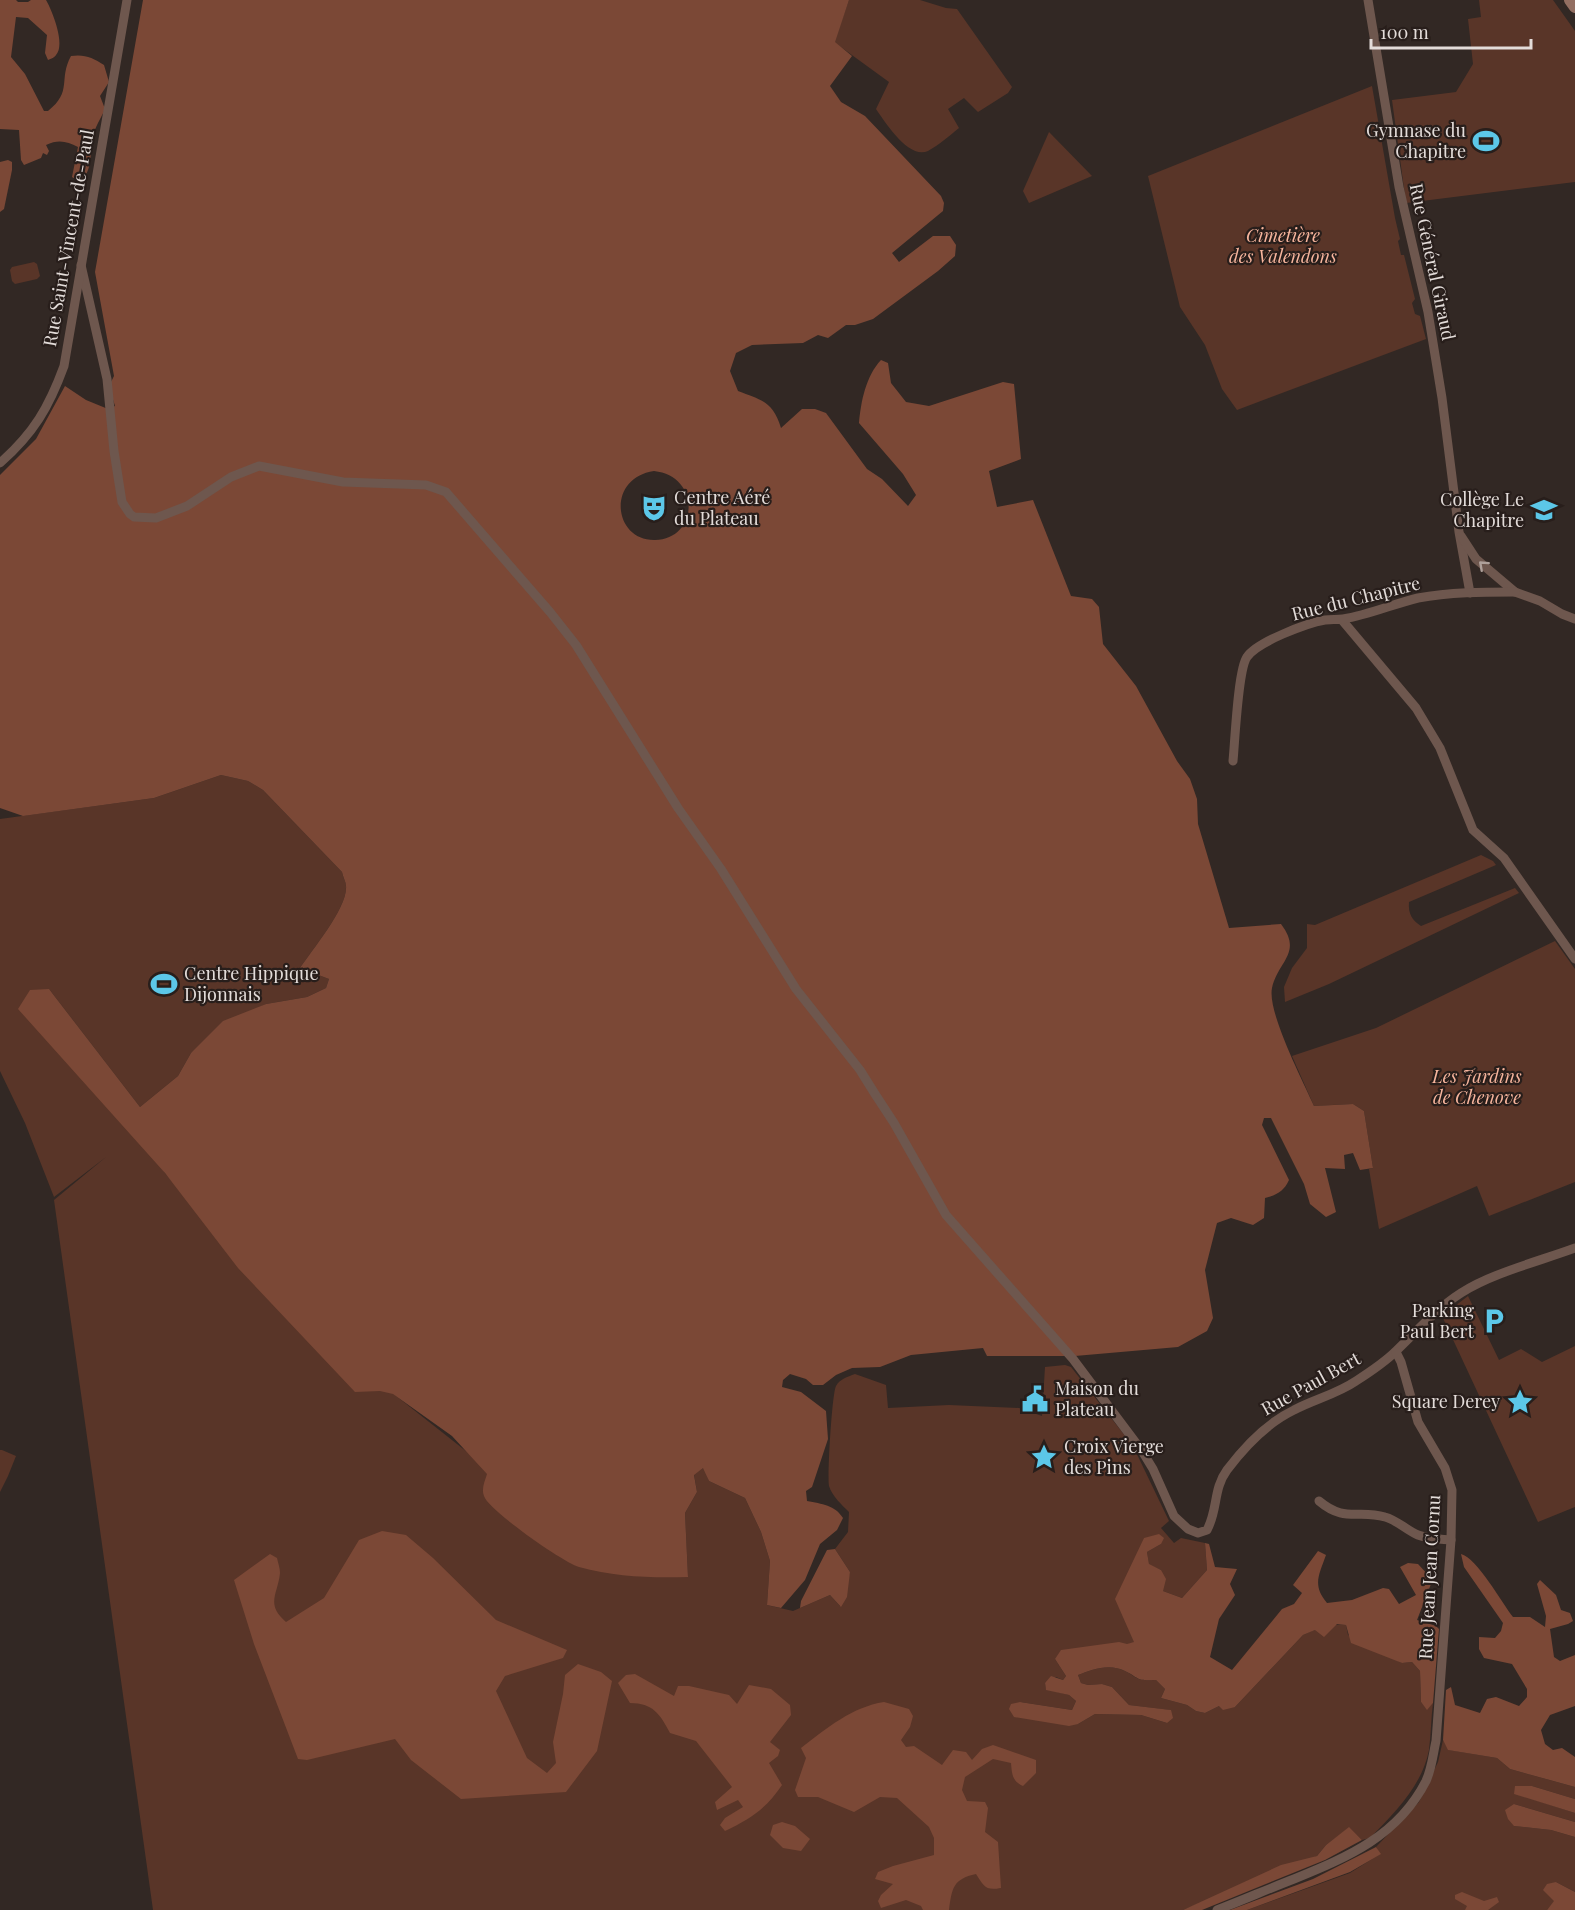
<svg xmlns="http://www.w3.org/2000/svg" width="1575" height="1910" font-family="'Playfair Display',serif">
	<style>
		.green { fill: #593528 }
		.forest { fill: #7b4836; fill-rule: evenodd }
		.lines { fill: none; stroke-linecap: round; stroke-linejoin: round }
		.street { stroke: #6e574e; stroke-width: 9 }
		.secondary { stroke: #936f62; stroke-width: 12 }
		.oneway { stroke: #aea09a }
		.labels { text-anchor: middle; stroke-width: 4.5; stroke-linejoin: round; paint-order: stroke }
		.poi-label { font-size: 18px; fill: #e3dcd9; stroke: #281e1b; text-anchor: end }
		.park-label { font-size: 18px; font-style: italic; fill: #f7b59d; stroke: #281e1b }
		.street-label { font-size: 18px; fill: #e3dcd9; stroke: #281e1b }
	</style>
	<rect width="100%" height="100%" fill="#322824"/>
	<g class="green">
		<path d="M849,0H920L946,8L957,9L1012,87L1008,93L978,112L964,98L948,109L959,128C949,136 939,145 928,151C909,160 885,122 876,109L889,82L834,42Z"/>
		<polygon points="1479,0 1553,0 1575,31 1575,182 1406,203 1392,100 1456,92 1473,64 1468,19 1481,17"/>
		<polygon points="1372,86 1395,218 1400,239 1398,241 1401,255 1404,255 1415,299 1412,303 1415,314 1420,316 1426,339 1237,410 1222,389 1205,345 1180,307 1148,176"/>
		<polygon points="1049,132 1092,176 1029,203 1023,191"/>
		<polygon points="34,262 37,264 40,276 37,279 15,284 12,281 10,270 12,267"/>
		<path d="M221,775L248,781L263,790L342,872C343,877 346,882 346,886C348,907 312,950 300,968L329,979L326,988L307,997L266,1004L247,1013L191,1053L178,1076L140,1107L49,989L165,1173L272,1298L476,1459L688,1577L685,1513L697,1492L694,1474L704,1467L709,1481L745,1498L761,1532L770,1561L767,1605L793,1611L830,1595L840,1606L850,1572L835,1549L848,1532L849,1512C842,1505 832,1496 829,1486C827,1477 832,1393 836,1386C840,1379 847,1377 855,1374L886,1385L888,1408L949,1405L1019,1408L1042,1416L1045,1367L1065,1365L1071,1367L1133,1446L1169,1521L1161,1528L1174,1543L1181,1538L1205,1543L1207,1570L1182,1598L1163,1591L1161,1570L1149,1565L1147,1552L1161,1544L1144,1538L1134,1643L1055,1659L1066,1676L1063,1680L1056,1677L1045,1683L1046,1689L1069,1695L1076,1701L1072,1710L1020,1702L1078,1724L1095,1714L1141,1715L1167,1723L1170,1710L1129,1705L1112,1687L1102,1684L1088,1685L1081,1683L1078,1675C1092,1669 1110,1663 1125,1671C1140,1679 1136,1681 1156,1680L1165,1689L1161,1698L1187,1705L1196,1711L1205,1713L1219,1706L1235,1707L1303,1635C1317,1629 1331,1623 1346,1625L1348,1635L1402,1663L1412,1662L1420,1671L1421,1702L1427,1709L1433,1703C1431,1718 1431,1734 1429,1750C1422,1786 1395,1812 1370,1838L1362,1840L1349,1828L1326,1845L1317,1856L1183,1910H153L54,1200L106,1157L54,1197L25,1123L0,1071V819L154,798Z"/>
		<path d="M1481,855L1493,861L1496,865L1409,902C1408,914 1412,920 1421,926L1515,888L1519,893L1329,984L1285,1002L1284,987L1292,968L1307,948V924L1315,925Z"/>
		<polygon points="1555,941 1575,969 1575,1182 1489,1216 1477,1186 1379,1229 1369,1169 1373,1168 1364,1111 1353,1104 1314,1106 1292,1056 1376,1028"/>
		<polygon points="1468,1296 1499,1360 1521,1349 1542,1362 1575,1346 1575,1507 1538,1522 1442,1316"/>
		<polygon points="0,1450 2,1450 16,1456 8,1476 0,1492"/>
		<polygon points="1443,1740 1449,1750 1497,1758 1510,1769 1575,1787 1575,1799 1532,1786 1514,1793 1575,1813 1575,1822 1514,1804 1514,1826 1551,1830 1575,1837 1575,1892 1556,1882 1554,1902 1547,1910 1247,1910 1350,1873 1380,1854 1376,1847 1419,1802 1438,1762"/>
	</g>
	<g class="forest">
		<path d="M0,0H16L18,2H28L31,0H46C52,10 66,45 56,55C55,57 51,59 48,60L45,53L47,35L28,18L16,17L11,57L25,74L44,111H48C73,91 58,80 71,56C85,54 93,58 104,65L109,82L100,96L105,109C101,118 95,127 93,136C89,153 94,169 80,182L72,177L78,147C67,141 58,139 46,145L49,151L47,155L43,153L41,158L24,165L21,160L19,130L0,129Z"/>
		<path d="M143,0H849L835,42L852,56L830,86L841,102L865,116L941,196L944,203L943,211L892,253L899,262L933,236H950L956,245L955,256L938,271L873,319L855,325H846L828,338L818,335L803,343L752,345L736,353L730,371L738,391C762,400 773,402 781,428L802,409H815L826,413L867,469L882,479L908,506L916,495L903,474L859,423C861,401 866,376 881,360L888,363L891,383L906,402L929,406L1003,382L1014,384L1021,459L989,471L997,507L1033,500L1071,596L1092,599L1099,607L1103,644L1136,686L1177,761L1190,779L1197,799L1198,824L1229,928L1281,924C1303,953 1278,961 1272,988C1267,1012 1303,1081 1314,1106L1353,1104L1364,1111L1373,1168L1360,1170L1353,1153L1344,1155L1345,1169L1325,1168L1336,1212L1326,1217L1310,1204L1304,1184L1271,1118H1264L1262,1125L1289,1180C1284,1191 1277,1195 1265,1198L1264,1218L1253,1225L1231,1218L1217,1223L1205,1270L1213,1318L1207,1331L1178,1347L1075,1356H987L983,1348L911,1355L880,1367L852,1368L836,1375L823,1385H813L806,1379L790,1374L783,1380L782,1387L801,1392L826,1411L828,1439L812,1487L806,1491L807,1501C822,1504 835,1505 843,1518L837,1530L820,1544L805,1580L781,1608L767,1605L770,1561L761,1532L745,1498L709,1481L703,1468L694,1475L697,1492L685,1513L688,1577C651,1578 615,1577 579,1567C564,1563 488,1510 484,1496C481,1489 485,1481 487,1474L452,1436L393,1394L380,1391L355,1392L238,1268L165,1173L18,1009L30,990L49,989L140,1107L178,1076L191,1053L223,1021L266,1004L307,997L326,988L329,979L300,968C312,950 348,907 346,886C346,882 343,877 342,872L263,790L248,781L221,775L154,798L23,816L0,808V475L36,439L65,386L86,400L108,409L115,406L109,386L114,376L95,272ZM654,471C701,476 699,539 655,540C613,541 606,478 654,471Z"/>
		<polygon points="8,160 12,162 12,170 4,209 0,212 0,162"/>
		<path d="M382,1531L406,1535L433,1558L496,1620L567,1650L563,1658L505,1676L496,1691L527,1758L547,1773L556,1763L553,1742L563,1694L565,1675L578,1664L601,1672L612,1681L597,1751L566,1792L461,1799L411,1760L395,1739L307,1760L298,1759L254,1644L234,1580L270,1554L277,1558C278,1563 280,1568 280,1573C278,1594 265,1604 286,1622L324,1598L359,1540Z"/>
		<path d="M1159,1534L1164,1538L1161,1544L1147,1552L1149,1564L1161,1570L1166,1579L1163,1591L1182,1598L1207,1570L1205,1543L1209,1544L1215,1567L1237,1569L1230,1584L1235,1595L1219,1619L1210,1657L1232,1670L1282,1609L1294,1604L1302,1593L1293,1585L1318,1551L1326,1555C1319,1575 1312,1585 1327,1603L1352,1600L1383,1588L1389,1589L1399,1604L1416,1595L1400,1567L1408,1563L1418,1564L1430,1577L1431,1584L1417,1620L1436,1626L1439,1629L1433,1703L1427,1710L1421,1702L1420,1671L1412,1662L1402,1663L1351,1643L1346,1625L1337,1624L1324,1637L1315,1630L1303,1635L1235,1707L1223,1710L1219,1706L1205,1713L1196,1711L1187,1705L1161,1698L1165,1689L1156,1680C1136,1681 1141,1679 1125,1671C1110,1663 1092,1669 1078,1675L1081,1683L1088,1685L1102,1684L1112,1687L1129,1705L1171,1710L1173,1718L1167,1723L1141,1715L1095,1714L1078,1724L1069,1726L1014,1717L1009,1709L1011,1704L1020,1702L1072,1710L1076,1701L1069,1695L1046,1690L1045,1683L1051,1676L1063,1680L1066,1676L1055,1659L1061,1650L1119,1642L1127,1644L1134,1642L1115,1599L1144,1538Z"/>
		<polygon points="835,1549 850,1572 847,1597 841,1607 830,1595 800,1608 801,1601 827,1550"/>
		<path d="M1461,1554C1477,1558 1502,1603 1513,1617H1530L1545,1627L1546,1616L1537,1584L1540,1580L1556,1595L1561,1610L1570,1613L1573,1621L1568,1624L1550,1629L1554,1657L1560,1661L1575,1655V1706L1550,1715L1541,1730L1545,1744L1553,1750L1562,1748L1575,1757V1787L1510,1769L1497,1758L1448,1750L1443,1740L1446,1690L1451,1687L1455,1705L1480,1713L1487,1699L1496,1697L1519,1706L1527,1697V1689L1512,1664L1484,1658L1479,1649V1637L1495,1638L1501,1631L1503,1623L1464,1567Z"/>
		<path d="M635,1674L674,1696L678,1686H689L729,1695L737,1704L749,1685L771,1689L790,1705L791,1715L770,1742L780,1750L778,1756L769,1763L782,1785C766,1809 750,1819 725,1831L720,1825L725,1818L743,1807L738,1800L717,1810L715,1802L732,1787L696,1741L670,1733C660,1714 653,1703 630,1703L618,1683L626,1675Z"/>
		<path d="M884,1702L909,1709L913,1716L910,1727L901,1740L906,1747L914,1746L942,1765L953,1750L966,1752L972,1760L982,1749L993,1745L1036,1760V1773L1023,1786C1012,1781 1012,1774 1011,1763L993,1759L965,1777L962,1790L967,1801L985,1802L988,1808L985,1832L998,1842L1001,1888C985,1891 984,1886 976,1874C953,1879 952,1888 949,1910H923L921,1906L906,1900L881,1908L878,1901L881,1895L893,1884L875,1879L878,1872L893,1866L934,1855V1838L929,1827L897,1798L880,1797L854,1812L818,1797H798L795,1790L806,1758L801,1748C827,1728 852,1707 884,1702Z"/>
		<polygon points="1515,1786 1532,1786 1575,1799 1575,1813 1514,1794"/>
		<polygon points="1514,1804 1575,1822 1575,1837 1551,1830 1514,1826 1508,1819 1505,1810"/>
		<polygon points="782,1822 795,1826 810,1839 801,1851 783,1848 770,1835 773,1825"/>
		<polygon points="1349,1827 1362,1840 1325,1860 1202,1910 1183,1910 1281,1865 1317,1856 1326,1845"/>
		<polygon points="1376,1847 1381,1854 1350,1872 1247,1910 1230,1910 1313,1879"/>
		<polygon points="1556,1882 1575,1892 1575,1910 1547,1910 1554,1901 1543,1890 1547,1884"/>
		<polygon points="1462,1892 1484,1901 1497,1897 1499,1902 1488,1910 1465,1910 1467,1906 1455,1899 1455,1895"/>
	</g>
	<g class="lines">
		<g class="street">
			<polyline points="1368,0 1399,187 1428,312 1442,398 1459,532 1470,593"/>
			<path d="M81,265L107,379L114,451L122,502L130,514L134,517L156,518L187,506L231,477L259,466L343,482L426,485L446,492L550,612L576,645L678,808L721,869L796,989L860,1070L875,1094L894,1123L946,1215L1073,1359L1142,1451L1153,1469L1174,1516L1188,1529L1198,1533L1207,1530C1218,1510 1213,1489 1227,1470C1245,1446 1267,1423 1294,1410C1315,1399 1337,1394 1356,1381C1370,1372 1385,1362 1396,1351C1417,1331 1436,1309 1461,1293C1492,1273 1540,1261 1575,1248"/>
			<path d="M0,463C34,433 49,407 64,366L127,0"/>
			<polyline points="1461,536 1476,559 1515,592 1540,601 1562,614 1575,619"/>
			<polyline points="1342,620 1416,708 1440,748 1473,830 1504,858 1575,959"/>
			<path d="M1233,761C1235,741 1238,669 1247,657C1257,642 1307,623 1325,620C1331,619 1337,620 1343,619C1369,615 1393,604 1418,598C1450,592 1483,592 1515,592"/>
			<path d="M1319,1501C1345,1523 1358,1509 1385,1517C1397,1520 1406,1530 1418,1535C1428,1539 1440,1539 1451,1540"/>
			<path d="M1217,1910C1243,1900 1268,1889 1294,1879C1348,1857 1398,1836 1426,1781C1432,1768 1433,1754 1436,1741L1451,1540L1452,1490L1445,1468L1418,1422L1401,1362L1396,1352"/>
		</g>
		<polyline class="secondary" points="1570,0 1575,7"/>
	</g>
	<defs><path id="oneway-chevron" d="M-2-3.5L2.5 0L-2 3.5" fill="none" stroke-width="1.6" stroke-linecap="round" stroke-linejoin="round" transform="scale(1.5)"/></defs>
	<use class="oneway" href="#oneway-chevron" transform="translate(1483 565) rotate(-138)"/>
	<defs>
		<g id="stadium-bare" transform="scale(2.07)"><path d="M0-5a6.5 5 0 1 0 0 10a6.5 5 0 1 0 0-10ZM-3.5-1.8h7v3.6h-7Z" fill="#5cc7e8" stroke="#281e1b" stroke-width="2.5" paint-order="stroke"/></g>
		<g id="theatre-bare" transform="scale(2.07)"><path d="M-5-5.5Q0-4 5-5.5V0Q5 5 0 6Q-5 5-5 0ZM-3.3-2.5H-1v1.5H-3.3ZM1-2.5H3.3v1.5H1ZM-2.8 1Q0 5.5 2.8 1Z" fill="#5cc7e8" stroke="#281e1b" stroke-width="2.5" paint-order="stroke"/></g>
		<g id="school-bare" transform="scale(2.07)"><path d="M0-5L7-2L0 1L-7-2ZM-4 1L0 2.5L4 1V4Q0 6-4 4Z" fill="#5cc7e8" stroke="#281e1b" stroke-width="2.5" paint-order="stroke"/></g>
		<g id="parking-bare" transform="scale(2.07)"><path d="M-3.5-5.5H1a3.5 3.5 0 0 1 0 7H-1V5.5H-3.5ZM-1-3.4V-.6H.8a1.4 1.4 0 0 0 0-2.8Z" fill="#5cc7e8" stroke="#281e1b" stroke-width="2.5" paint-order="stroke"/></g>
		<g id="civic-bare" transform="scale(2.07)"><path d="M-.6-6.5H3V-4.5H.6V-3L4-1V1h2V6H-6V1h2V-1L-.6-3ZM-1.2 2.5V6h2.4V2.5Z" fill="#5cc7e8" stroke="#281e1b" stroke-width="2.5" paint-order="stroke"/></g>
		<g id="sight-bare" transform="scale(2.07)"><path d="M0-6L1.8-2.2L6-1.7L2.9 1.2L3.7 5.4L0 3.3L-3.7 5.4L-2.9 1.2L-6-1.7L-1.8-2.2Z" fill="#5cc7e8" stroke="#281e1b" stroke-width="2.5" paint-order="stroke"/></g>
	</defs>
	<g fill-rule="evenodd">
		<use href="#stadium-bare" x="1486" y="141"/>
		<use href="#theatre-bare" x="654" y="508"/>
		<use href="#school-bare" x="1544" y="510"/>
		<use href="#stadium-bare" x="164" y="984"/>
		<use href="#parking-bare" x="1494" y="1321"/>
		<use href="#civic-bare" x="1035" y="1399"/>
		<use href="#sight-bare" x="1520" y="1402"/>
		<use href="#sight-bare" x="1044" y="1457"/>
	</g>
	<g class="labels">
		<g class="poi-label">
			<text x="1466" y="137">Gymnase du<tspan x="1466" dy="21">Chapitre</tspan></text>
			<text x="674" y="504" text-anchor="start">Centre Aéré<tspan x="674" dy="21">du Plateau</tspan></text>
			<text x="1524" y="506">Collège Le<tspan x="1524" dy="21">Chapitre</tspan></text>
			<text x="184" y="980" text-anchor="start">Centre Hippique<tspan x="184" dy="21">Dijonnais</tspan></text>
			<text x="1474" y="1317">Parking<tspan x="1474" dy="21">Paul Bert</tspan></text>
			<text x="1055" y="1395" text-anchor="start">Maison du<tspan x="1055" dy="21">Plateau</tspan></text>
			<text x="1500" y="1408">Square Derey</text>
			<text x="1064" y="1453" text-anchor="start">Croix Vierge<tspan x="1064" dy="21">des Pins</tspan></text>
		</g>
		<g class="park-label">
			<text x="1283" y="242">Cimetière<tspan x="1283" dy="21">des Valendons</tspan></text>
			<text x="1477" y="1083">Les Jardins<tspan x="1477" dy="21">de Chenove</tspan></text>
		</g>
		<g class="street-label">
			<text transform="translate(69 238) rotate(-80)" y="6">Rue Saint-Vincent-de-Paul</text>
			<text transform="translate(1432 262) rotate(78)" y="6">Rue Général Giraud</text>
			<text transform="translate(1356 599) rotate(-14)" y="6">Rue du Chapitre</text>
			<text transform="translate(1311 1384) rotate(-29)" y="6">Rue Paul Bert</text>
			<text transform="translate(1430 1577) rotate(-87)" y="6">Rue Jean Jean Cornu</text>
		</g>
	</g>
	<path d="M1371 39v9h160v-9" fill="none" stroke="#e3dcd9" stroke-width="3"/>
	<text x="1380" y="39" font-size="18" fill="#e3dcd9" stroke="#281e1b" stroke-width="4.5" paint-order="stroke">100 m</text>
</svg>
